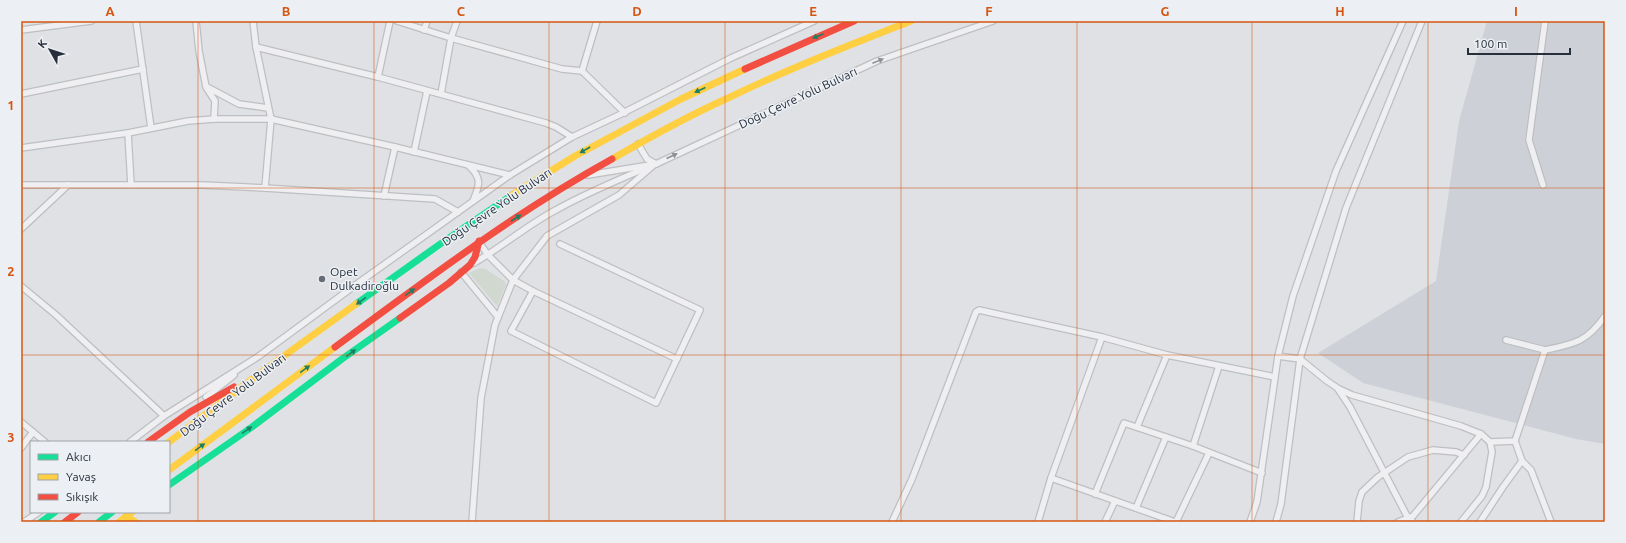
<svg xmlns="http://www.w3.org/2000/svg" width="1626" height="543" font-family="Ubuntu,sans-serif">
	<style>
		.built { fill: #cdd1d7 }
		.green { fill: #d0d8cf }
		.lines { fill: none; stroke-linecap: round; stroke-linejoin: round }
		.street-casing { stroke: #bdbfc2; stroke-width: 8 }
		.street { stroke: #efeff1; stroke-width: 5.5 }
		.fast { stroke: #16e098; stroke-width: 7 }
		.slow { stroke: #ffcf43; stroke-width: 7 }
		.jam { stroke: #f24e42; stroke-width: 7 }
		.oneway { fill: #1f7f65 }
		.oneway2 { fill: #8b8f96 }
		.grid { fill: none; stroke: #d55511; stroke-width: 1; stroke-opacity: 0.55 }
		.poi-dot { fill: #676d77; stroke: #ecf0f4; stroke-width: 1.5 }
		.labels { text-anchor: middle; stroke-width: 3; stroke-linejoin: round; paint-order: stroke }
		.street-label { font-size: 12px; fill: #272f3c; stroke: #ecf0f4 }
		.poi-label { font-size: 12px; fill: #272f3c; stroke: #ecf0f4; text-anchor: start }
		.neatline { fill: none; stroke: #d55511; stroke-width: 1.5 }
		.grid-label { font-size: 13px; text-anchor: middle; font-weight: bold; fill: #d55511 }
	</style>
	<rect width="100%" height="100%" fill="#dfe1e4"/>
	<polygon class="built" points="1487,21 1605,21 1605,444 1576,439 1363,383 1318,353 1436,281 1459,121"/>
	<polygon class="green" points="480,268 485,269 504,281 506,285 497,306 469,273"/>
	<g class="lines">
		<g class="street-casing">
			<g id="street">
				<polyline points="136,21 151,128"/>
				<polyline points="196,21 199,51 206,87 215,101 214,119"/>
				<polyline points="397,21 451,38 562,69 582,71 625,113"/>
				<polyline points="21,30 91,21"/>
				<polyline points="424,30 427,21"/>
				<polyline points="256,47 378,77 546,123 556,127 572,137"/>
				<polyline points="582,71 597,21"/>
				<polyline points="378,77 390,21"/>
				<polyline points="207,87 239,104 268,108"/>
				<polyline points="21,94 143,69"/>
				<polyline points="441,94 451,38 457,21"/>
				<polyline points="128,133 131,185"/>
				<polyline points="638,144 647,159 656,164"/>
				<polyline points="21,148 128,133 188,121 214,119 271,119 395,147 510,175"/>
				<polyline points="414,152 427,91"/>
				<path d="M469,166C483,179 479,186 473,201"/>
				<polyline points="588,175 656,164 877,61 993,21"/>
				<polyline points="21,185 202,185 265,188 271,119 256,47 253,21"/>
				<polyline points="1543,185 1529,140 1545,21"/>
				<polyline points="265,188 435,199 458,212"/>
				<polyline points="384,196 395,147"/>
				<polyline points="21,229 68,185"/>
				<polyline points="479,242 488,255 513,280 533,291 677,359"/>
				<path d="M474,263C502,247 526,226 554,211C584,194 615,181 646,168"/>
				<polyline points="461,272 498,317"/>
				<polyline points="21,286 56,315 164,416"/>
				<polyline points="533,291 511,331 656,403 700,310 560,244"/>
				<polyline points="1506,340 1545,350"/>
				<polyline points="1278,356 1300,359 1327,381 1339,389 1352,395 1461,426 1481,434 1490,442 1492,452 1486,487 1482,496 1461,522"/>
				<polyline points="1338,389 1350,407 1408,518 1413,522"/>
				<polyline points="206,397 234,375"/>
				<polyline points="21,422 45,442"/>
				<polyline points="1137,427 1167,355"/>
				<polyline points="130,442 164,416 259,356 361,281 510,175 572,137 619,115 731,58 814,21"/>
				<path d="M1490,442L1515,441L1545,350C1574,344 1587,342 1605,316"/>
				<polyline points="1193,446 1219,366"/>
				<polyline points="21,448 33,432"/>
				<polyline points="1522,461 1531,470 1551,522"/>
				<polyline points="1051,478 1175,522"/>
				<polyline points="1095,494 1124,423 1193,446 1262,473"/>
				<polyline points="1136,508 1166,437"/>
				<polyline points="24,522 39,512"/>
				<polyline points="472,522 481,398 495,325 513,280 547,236 619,195 655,164"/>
				<polyline points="892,522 912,479 976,312 979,310 1102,337 1167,355 1275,377"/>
				<polyline points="1038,522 1051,478 1102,337"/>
				<polyline points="1105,522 1115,501"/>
				<polyline points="1176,522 1209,453"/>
				<polyline points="1250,522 1257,502 1278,356 1293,296 1336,171 1403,21"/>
				<polyline points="1276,522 1281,504 1300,359 1346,208 1422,21"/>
				<polyline points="1357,522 1359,501 1362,492 1378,477 1408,457 1433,450 1456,452 1464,455"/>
				<polyline points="1398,522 1413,516 1481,434"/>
				<polyline points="1480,522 1503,487 1522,461 1515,441"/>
			</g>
		</g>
		<use href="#street" class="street"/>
		<g class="fast">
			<polyline points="356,304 443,242 512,195"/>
			<polyline points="169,485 252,427 342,359 400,318"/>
			<polyline points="41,522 55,512"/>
			<polyline points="99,522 112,512"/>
		</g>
		<g class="slow">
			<path d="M612,159C650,137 688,116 728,98C788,69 850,45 911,21"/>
			<polyline points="512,195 575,156 681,99 745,69"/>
			<polyline points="169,442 252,379 356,304"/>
			<polyline points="169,470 335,347"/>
			<polyline points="126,516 135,522"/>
			<polyline points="119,522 132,512"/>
		</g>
		<g class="jam">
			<polyline points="745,69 854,21"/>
			<polyline points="400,318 449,283 470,265 475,257 479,241"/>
			<path d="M335,347C425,281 514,213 612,159"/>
			<polyline points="148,442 190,412 234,387"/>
			<polyline points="65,522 78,512"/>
		</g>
	</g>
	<defs><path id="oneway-solid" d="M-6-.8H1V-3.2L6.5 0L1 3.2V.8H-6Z"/></defs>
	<g class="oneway">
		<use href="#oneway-solid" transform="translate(818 36) rotate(157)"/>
		<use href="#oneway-solid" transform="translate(700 90) rotate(155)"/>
		<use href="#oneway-solid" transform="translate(585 150) rotate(150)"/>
		<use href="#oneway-solid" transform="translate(516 218) rotate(-33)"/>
		<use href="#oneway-solid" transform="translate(410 292) rotate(-36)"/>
		<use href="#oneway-solid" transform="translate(361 301) rotate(144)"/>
		<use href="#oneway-solid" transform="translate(351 353) rotate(-36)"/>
		<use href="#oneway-solid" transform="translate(305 369) rotate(-36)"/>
		<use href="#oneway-solid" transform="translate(247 430) rotate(-34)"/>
		<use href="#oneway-solid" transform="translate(200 447) rotate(-36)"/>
	</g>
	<g class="oneway2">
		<use href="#oneway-solid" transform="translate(878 61) rotate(-22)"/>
		<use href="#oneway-solid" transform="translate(672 156) rotate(-25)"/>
	</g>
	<path class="grid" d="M198,21V522M374,21V522M549,21V522M725,21V522M901,21V522M1077,21V522M1252,21V522M1428,21V522M21,188H1605M21,355H1605"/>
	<circle class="poi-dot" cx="322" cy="279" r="4"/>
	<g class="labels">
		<g class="street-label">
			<text transform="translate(798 98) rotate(-25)" y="4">Doğu Çevre Yolu Bulvarı</text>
			<text transform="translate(497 207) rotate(-34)" y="4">Doğu Çevre Yolu Bulvarı</text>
			<text transform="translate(233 395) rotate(-37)" y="4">Doğu Çevre Yolu Bulvarı</text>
		</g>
		<g class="poi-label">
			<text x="330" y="276">Opet<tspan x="330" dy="14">Dulkadiroğlu</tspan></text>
		</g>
	</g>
	<rect width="1626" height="543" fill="none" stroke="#ecf0f4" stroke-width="44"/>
	<rect x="30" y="441" width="140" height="72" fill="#ecf0f4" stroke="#9da3aa"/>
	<rect x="38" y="454" width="20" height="6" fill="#16e098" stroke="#9da3aa"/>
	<text x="66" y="461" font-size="12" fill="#272f3c">Akıcı</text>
	<rect x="38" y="474" width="20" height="6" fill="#ffcf43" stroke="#9da3aa"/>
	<text x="66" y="481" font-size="12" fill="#272f3c">Yavaş</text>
	<rect x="38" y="494" width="20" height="6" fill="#f24e42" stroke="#9da3aa"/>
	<text x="66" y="501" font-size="12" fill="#272f3c">Sıkışık</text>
	<g transform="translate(50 50) rotate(309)" stroke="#ecf0f4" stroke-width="3" paint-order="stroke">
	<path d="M0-3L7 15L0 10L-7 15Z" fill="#272f3c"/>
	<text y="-6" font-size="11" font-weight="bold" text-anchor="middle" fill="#272f3c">K</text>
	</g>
	<path d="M1468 48v6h102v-6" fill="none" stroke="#272f3c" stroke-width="2"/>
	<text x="1474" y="48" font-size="12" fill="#272f3c" stroke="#ecf0f4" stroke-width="3" paint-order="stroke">100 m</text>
	<rect x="22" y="22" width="1582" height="499" class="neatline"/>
	<g class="grid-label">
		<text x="110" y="16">A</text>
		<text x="286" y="16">B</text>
		<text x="461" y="16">C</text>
		<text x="637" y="16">D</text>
		<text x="813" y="16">E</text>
		<text x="989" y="16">F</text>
		<text x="1165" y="16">G</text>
		<text x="1340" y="16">H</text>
		<text x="1516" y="16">I</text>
		<text x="11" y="110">1</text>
		<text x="11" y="276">2</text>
		<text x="11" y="442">3</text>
	</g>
</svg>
